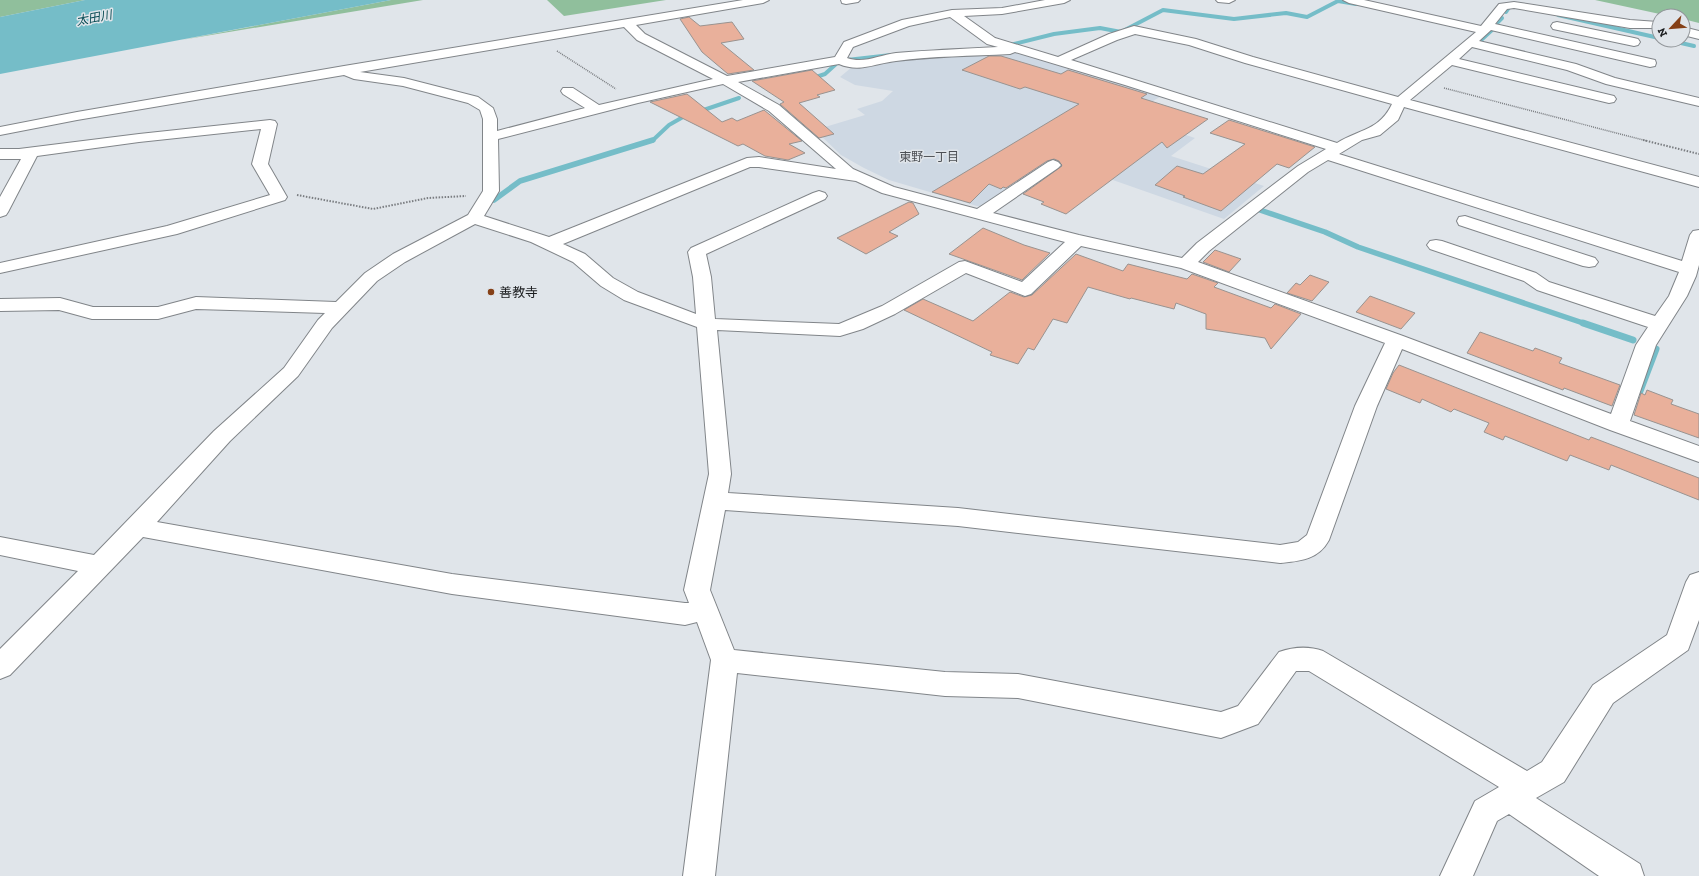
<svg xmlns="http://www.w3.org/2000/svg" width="1699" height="876" font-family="'Zilla Slab','Noto Sans JP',serif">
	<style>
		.built { fill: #ced8e3 }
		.green { fill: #90bf9c }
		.water { fill: #75bdc8 }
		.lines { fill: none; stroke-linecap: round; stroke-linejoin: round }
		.stream-far2 { stroke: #75bdc8; stroke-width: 4 }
		.stream-far1 { stroke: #75bdc8; stroke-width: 5.5 }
		.stream { stroke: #75bdc8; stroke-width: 7 }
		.building { fill: #e9b09b; stroke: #999390 }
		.minor-casing { stroke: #818589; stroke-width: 2 }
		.path-far1 { stroke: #7a7d81; stroke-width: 1.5; stroke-dasharray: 1 1; stroke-linecap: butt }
		.path { stroke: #7a7d81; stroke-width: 2; stroke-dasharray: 1.5 1.5; stroke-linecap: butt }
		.minor { fill: #fff; fill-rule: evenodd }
		.poi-dot { fill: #854017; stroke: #e0e5ea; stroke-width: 1.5 }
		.labels { text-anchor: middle; stroke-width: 3; stroke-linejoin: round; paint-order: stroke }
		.far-water-label { font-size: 12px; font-style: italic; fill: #034851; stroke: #e0e5ea }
		.far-neighbourhood-label { font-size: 12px; fill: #4c4f54; stroke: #e0e5ea }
		.poi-label { font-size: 13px; fill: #1b1d1f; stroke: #e0e5ea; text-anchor: start }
	</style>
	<rect width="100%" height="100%" fill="#e0e5ea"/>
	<polygon class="built" points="1018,53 1026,54 1163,95 1128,116 1195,138 1171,156 1264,186 1224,219 1053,159 984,206 977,206 889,180 864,168 841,155 815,130 865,115 857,109 882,101 893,91 855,85 840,77 852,67 869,67 899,60"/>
	<g class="green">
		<polygon points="0,0 85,0 0,17"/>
		<polygon points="391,0 423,0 181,40"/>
		<polygon points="547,0 666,0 564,16"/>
		<polygon points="1595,0 1699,0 1699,23 1683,19 1683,16 1669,16"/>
	</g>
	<polygon class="water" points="85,0 391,0 0,74 0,17"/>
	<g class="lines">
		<g class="stream-far2">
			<polyline points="1506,12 1510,6"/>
			<polyline points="1558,15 1659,38"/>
			<polyline points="1498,22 1502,18"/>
			<polyline points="1668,40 1694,46"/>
			<polyline points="1479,42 1492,30"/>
			<polyline points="1010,45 1054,34 1100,28 1121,32 1163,10 1234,19 1286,13 1307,17 1338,1 1356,4"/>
			<polyline points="847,60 891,55"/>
			<polyline points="810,79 825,74 836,64"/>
			<polyline points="652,141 669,125 683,117 739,98"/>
		</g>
		<g class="stream-far1">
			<polyline points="494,200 520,181 653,140"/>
			<polyline points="1262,206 1257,209 1325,232 1358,247 1586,324"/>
		</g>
		<g class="stream">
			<polyline points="1583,323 1633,340"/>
			<polyline points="1640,391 1656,349"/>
		</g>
	</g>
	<g class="building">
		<polygon points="689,17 700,26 732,22 744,39 721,43 754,70 728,74 702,52 680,19"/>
		<polygon points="989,56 1001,56 1061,74 1068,70 1147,94 1141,98 1208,119 1167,148 1162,142 1066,214 1041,204 1044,202 1023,194 1062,166 1059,161 1054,159 1047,161 1006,188 1003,187 1001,189 989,184 970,203 932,192 1079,104 1025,87 1020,89 962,70"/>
		<polygon points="812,70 835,90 817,95 820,97 799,103 834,134 819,138 780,104 784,102 752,81"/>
		<polygon points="687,94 722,122 732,118 737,121 764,110 802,141 789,144 805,153 788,160 765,156 743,144 738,146 650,102"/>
		<polygon points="1229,120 1315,147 1289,168 1277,164 1221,211 1183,197 1185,196 1155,185 1177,166 1203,174 1245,144 1210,133"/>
		<polygon points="909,202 913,203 919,214 889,232 898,236 866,254 837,238"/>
		<polygon points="983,228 1024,245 1050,253 1022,280 949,254"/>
		<polygon points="1215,250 1241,259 1229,272 1203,262"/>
		<polygon points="1076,254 1123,271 1128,264 1187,279 1192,274 1218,283 1214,287 1271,308 1275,304 1301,314 1271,349 1265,338 1206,329 1206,314 1176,303 1174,309 1131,298 1130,299 1088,287 1067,323 1053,319 1034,350 1028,348 1018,364 990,355 992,352 904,310 923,299 973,321 1010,292 1024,297 1032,295"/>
		<polygon points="1310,275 1329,282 1312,301 1287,293 1296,283 1300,285"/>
		<polygon points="1370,296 1402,308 1415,313 1401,329 1356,312"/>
		<polygon points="1480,332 1533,351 1535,348 1562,358 1559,363 1620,385 1612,406 1564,388 1563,390 1467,353"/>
		<polygon points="1399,365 1589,440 1591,437 1699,478 1699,500 1611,465 1609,470 1570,455 1567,461 1505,436 1503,440 1484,432 1489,423 1454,409 1451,412 1422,399 1420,403 1386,389 1393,373"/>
		<polygon points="1647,390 1673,400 1671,404 1699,414 1699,438 1634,415 1641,393 1645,395"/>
	</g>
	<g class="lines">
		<g class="minor-casing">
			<g id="minor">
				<path d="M743,0H769L763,3L636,25L645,34L727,76L835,57L844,42L902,20L952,10L1002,8L1045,0H1070L1064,3L1002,14L964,16L995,38L1058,57L1109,34L1134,26L1196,39L1253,57L1398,97L1476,32L1349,3L1343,0H1364L1481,26L1499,4L1514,2L1630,20L1658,22V28H1630L1514,8L1507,9L1495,24L1655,60L1656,63L1655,66L1650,67L1491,30L1479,41L1576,64L1615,78L1699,98V106L1606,84L1567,70L1472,47L1459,59L1614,96L1616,99L1614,102L1609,103L1452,65L1410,100L1699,177V187L1404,107L1398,120L1380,135L1362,140L1339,154L1682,261L1690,235L1693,231L1699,230V265L1696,276L1687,296L1656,345L1630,421L1699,446V462L1610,430L1402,349L1377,406L1329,540C1318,560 1300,561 1280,563L958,526L725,510L710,590L734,650L945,672L1018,674L1221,712L1238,706L1279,652C1293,647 1309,646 1323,651L1527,771L1542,762L1593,685L1667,635L1686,582L1690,575L1699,572V620L1688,650L1613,703L1564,782L1536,798L1640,864L1644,876H1599L1509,814L1497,821L1473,876H1440L1475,801L1499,787L1309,671H1296L1258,724L1221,738L1018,698L945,696L737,673L715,876H683L711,660L697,622L685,625L452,594L143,537L10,675L0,679V649L78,571L0,555V537L94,555L214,431L284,368L318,320L325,313L196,309L158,319H92L59,310L0,311V299L60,298L93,307H158L196,297L336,302L365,273L393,254L468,215L483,191V119L480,110L468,103L403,86L354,79L344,75L77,120L0,135V127L77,112L344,66ZM950,17L987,44L998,47C964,49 930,50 896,53C879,55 864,64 847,58L853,47L909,26ZM624,27L637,40L713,79L599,105L573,88H563L561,91L563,94L585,108L497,131V119L493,108L478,97L404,78L360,72ZM1135,34L1189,45L1245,63L1392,104C1380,130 1360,129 1337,143L1071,60L1117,40ZM1015,52L1125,85L1326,149L1298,166L1197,243L1182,258L1079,235L993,213L1058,168L1061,165L1058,162L1053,160L1048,162L977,209L894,187L853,169L779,105L738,82L839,64C860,73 876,63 896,61C933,56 972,56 1010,54ZM723,84L769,111L836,169L759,157L747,158L549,237L484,216L499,191L498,139L638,103ZM1328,160L1679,272L1669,296L1655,316L1549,282L1536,273L1442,241L1436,240L1430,241L1427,245L1430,249L1524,281L1537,290L1648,327L1636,345L1611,414L1403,336L1198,262L1209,251L1308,172ZM750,167H759L856,181L882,193L1065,242L1022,282L965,261L959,262L882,306L839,324L715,319L711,277L706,254L825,199L827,196L825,193L819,191L813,193L691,248L688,252L693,277L696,314L638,292L613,278L585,254L563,244ZM475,224L531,242L573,262L601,286L624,300L697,327L709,474L684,590L689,603H685L452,574L157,522L230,441L298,376L332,328L377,281L405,262ZM1081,246L1181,268L1385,343L1355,406L1307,535L1298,542L1280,545L958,508L728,493L731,474L717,330L840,336L863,329L895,314L966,273L1025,296L1031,294Z"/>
				<polygon points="841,0 860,0 858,2 846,4 842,3"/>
				<polygon points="1216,0 1235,0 1229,3 1218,2"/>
				<polygon points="1557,22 1634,38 1638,39 1640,42 1638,45 1634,46 1553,29 1551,26 1553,23"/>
				<polygon points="1683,27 1699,31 1699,39 1683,35"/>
				<polygon points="270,120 275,121 277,124 268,164 287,197 285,200 177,234 0,273 0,263 167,226 270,195 252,164 261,129 139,142 37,156 8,212 6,215 0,217 0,197 21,159 0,159 0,149 19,149 139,134"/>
				<polygon points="1465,216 1595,258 1598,262 1595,266 1589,267 1583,266 1459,225 1457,221 1459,217"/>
			</g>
		</g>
		<g class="path-far1">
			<polyline points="557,51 616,89"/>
			<polyline points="1444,88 1647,141"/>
		</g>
		<g class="path">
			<polyline points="1643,140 1699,154"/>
			<polyline points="297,195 373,209 428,198 466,196"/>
		</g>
		<use href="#minor" class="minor"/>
	</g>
	<circle class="poi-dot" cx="491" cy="292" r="4"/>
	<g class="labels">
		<g class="far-water-label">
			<text transform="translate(94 18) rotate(-11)" y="4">太田川</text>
		</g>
		<g class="far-neighbourhood-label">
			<text x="929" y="161">東野一丁目</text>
		</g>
		<g class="poi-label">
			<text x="499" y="297">善教寺</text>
		</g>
	</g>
	<g transform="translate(1671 28) rotate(244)"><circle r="19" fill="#e0e5ea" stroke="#919599"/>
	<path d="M0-3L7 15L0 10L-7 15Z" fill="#854017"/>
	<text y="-6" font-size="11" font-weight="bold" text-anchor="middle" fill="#1b1d1f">N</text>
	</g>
</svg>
